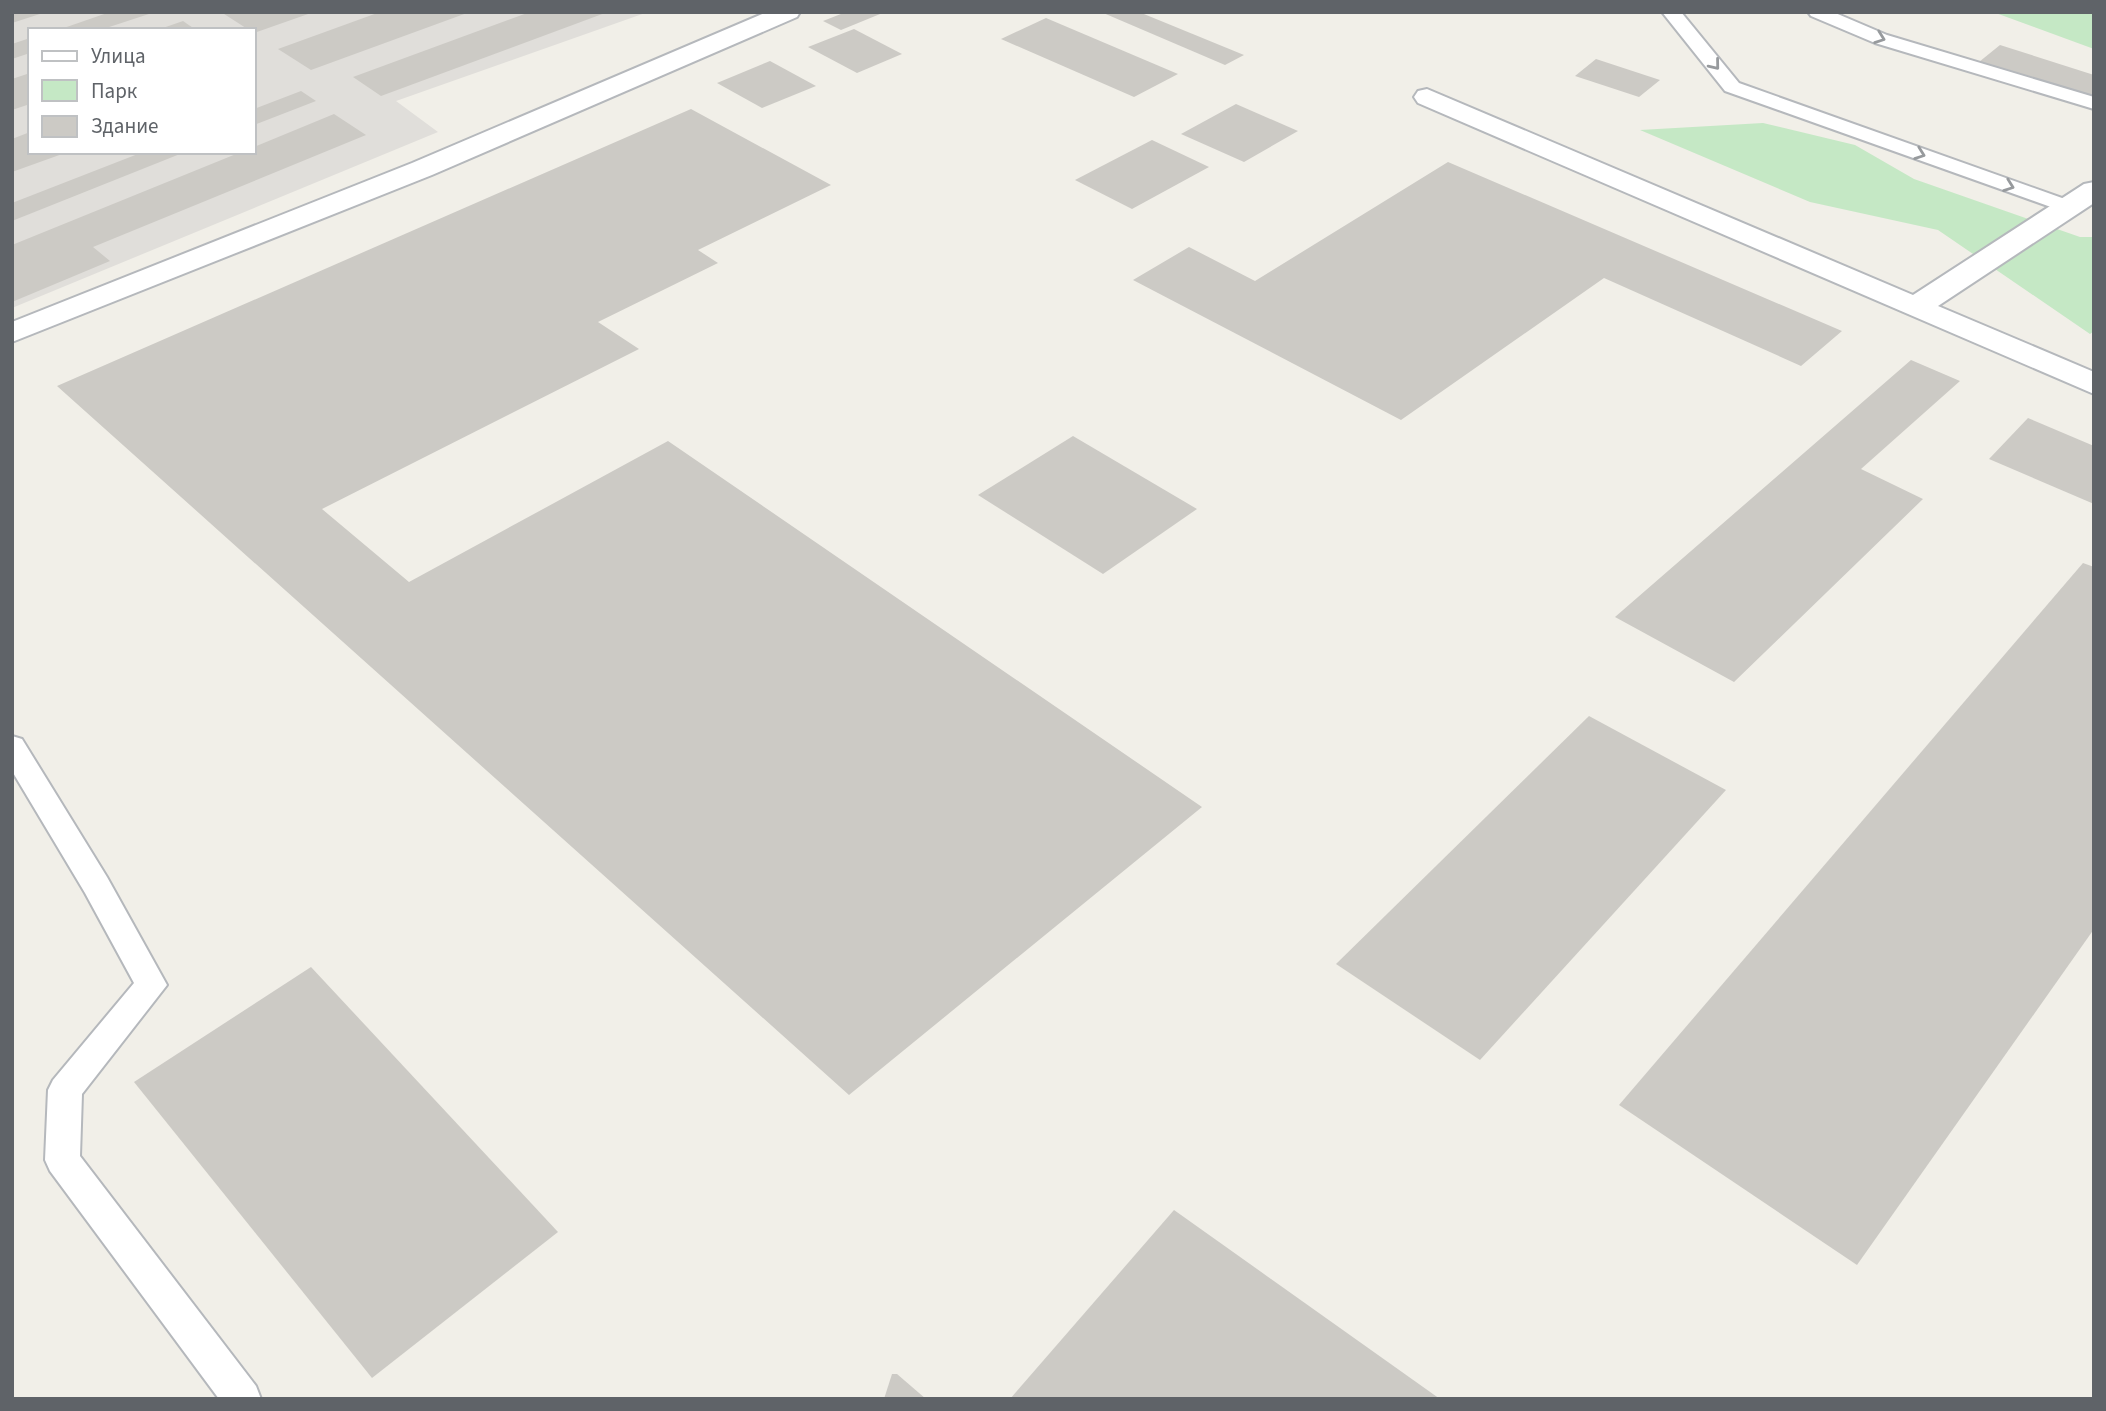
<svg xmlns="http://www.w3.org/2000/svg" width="2106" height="1411" font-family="'Source Sans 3',sans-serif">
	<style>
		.industrial { fill: #e0deda; fill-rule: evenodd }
		.green { fill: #c5e8c5 }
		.building { fill: #cccac5 }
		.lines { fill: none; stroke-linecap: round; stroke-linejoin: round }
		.lane-casing { stroke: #b5b8bc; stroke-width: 4 }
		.street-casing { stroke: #b5b8bc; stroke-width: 4 }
		.lane { fill: #fff; fill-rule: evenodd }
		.street { fill: #fff; fill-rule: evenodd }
		.oneway { stroke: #979a9d }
	</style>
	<rect width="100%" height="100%" fill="#f1efe8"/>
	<path class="industrial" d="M12,12H648L396,101L438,132L12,308ZM30,30H254V152H30Z"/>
	<g class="green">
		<polygon points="1993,12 2094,12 2094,49"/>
		<polygon points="1763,123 1855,145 1914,179 2080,237 2094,237 2094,331 2090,334 1938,230 1810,202 1640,130"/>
	</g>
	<g class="building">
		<polygon points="12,12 43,12 43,13 12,23"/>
		<polygon points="110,12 152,13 100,30 58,30"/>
		<polygon points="221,12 311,12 311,13 254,33 254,30 249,30"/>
		<polygon points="380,12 467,13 311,70 278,49"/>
		<polygon points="530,12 605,13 381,96 353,77"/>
		<polygon points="846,12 885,12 841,30 823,21"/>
		<polygon points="1101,12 1139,12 1244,55 1225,65"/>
		<polygon points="1046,18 1178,74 1134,97 1001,39"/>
		<polygon points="183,21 196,30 160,30 160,29"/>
		<polygon points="854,29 902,54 857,73 808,47"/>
		<polygon points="30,38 30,53 12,59 12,44"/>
		<polygon points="2000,45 2094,75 2094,99 1979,62"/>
		<polygon points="1596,59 1660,80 1639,97 1575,76"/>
		<polygon points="770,61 816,86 762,108 717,83"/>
		<polygon points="30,73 30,104 12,110 12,79"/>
		<polygon points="301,91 316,101 254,125 254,109"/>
		<polygon points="1236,104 1298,131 1244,162 1181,134"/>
		<polygon points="691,109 831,185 698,250 718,263 598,322 639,349 322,509 409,582 668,441 1202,807 849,1095 57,386"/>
		<polygon points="334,114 366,135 93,247 110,261 12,302 12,245 241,152 254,152 254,147"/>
		<polygon points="30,132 30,152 65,153 12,172 12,139"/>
		<polygon points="1152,140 1209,167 1132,209 1075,180"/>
		<polygon points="143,152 185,152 12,221 12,203"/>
		<polygon points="1448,162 1842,331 1801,366 1604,278 1401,420 1133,280 1189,247 1255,281"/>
		<polygon points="1911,360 1960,381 1861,469 1923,499 1734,682 1615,617"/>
		<polygon points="2028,418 2094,446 2094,504 1989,459"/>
		<polygon points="1073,436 1197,509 1103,574 978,495"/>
		<polygon points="2083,563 2094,567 2094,929 1857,1265 1619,1105"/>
		<polygon points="1589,716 1726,790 1480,1060 1336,964"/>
		<polygon points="311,967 558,1232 372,1378 134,1082"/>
		<polygon points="1174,1210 1440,1399 1010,1399"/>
		<polygon points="892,1374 897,1374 926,1399 884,1399"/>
	</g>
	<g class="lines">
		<g class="lane-casing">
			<g id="lane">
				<polygon points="1662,12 1681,12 1739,83 2076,203 2079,207 2076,211 2062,211 1725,91"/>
				<polygon points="1808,12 1833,12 1887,35 2094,97 2094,109 1875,43 1811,16"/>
				<polygon points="12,736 22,739 107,877 167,985 82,1094 80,1156 256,1386 261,1399 219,1399 50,1171 45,1160 48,1090 53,1080 134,983 85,893 12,771"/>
			</g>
		</g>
		<g class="street-casing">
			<g id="street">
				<polygon points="767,12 800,12 797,17 432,175 12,342 12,322 412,163"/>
				<polygon points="1427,89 1913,295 2084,184 2094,182 2094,203 1938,306 2094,372 2094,394 1418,103 1414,97 1418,91"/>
			</g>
		</g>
		<use href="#lane" class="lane"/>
		<use href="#street" class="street"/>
	</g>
	<defs><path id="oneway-chevron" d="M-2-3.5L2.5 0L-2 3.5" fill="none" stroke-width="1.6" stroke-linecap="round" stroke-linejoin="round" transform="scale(1.75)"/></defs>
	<g class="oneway">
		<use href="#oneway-chevron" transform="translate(1880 38) rotate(20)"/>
		<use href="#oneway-chevron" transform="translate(1715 65) rotate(51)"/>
		<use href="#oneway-chevron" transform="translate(1920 154) rotate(20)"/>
		<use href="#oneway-chevron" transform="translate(2009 186) rotate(20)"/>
	</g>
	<rect width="2106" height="1411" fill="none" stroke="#5f6368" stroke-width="28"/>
	<rect x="28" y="28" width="228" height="126" fill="#ffffff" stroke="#bfc1c3" stroke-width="2"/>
	<rect x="42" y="51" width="35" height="10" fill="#ffffff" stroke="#bfc1c3" stroke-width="2"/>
	<text x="91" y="63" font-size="21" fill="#5f6368">Улица</text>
	<rect x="42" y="80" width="35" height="21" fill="#c5e8c5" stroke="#bfc1c3" stroke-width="2"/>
	<text x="91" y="98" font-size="21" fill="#5f6368">Парк</text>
	<rect x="42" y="116" width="35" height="21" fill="#cccac5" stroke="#bfc1c3" stroke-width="2"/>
	<text x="91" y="133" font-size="21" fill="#5f6368">Здание</text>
</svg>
